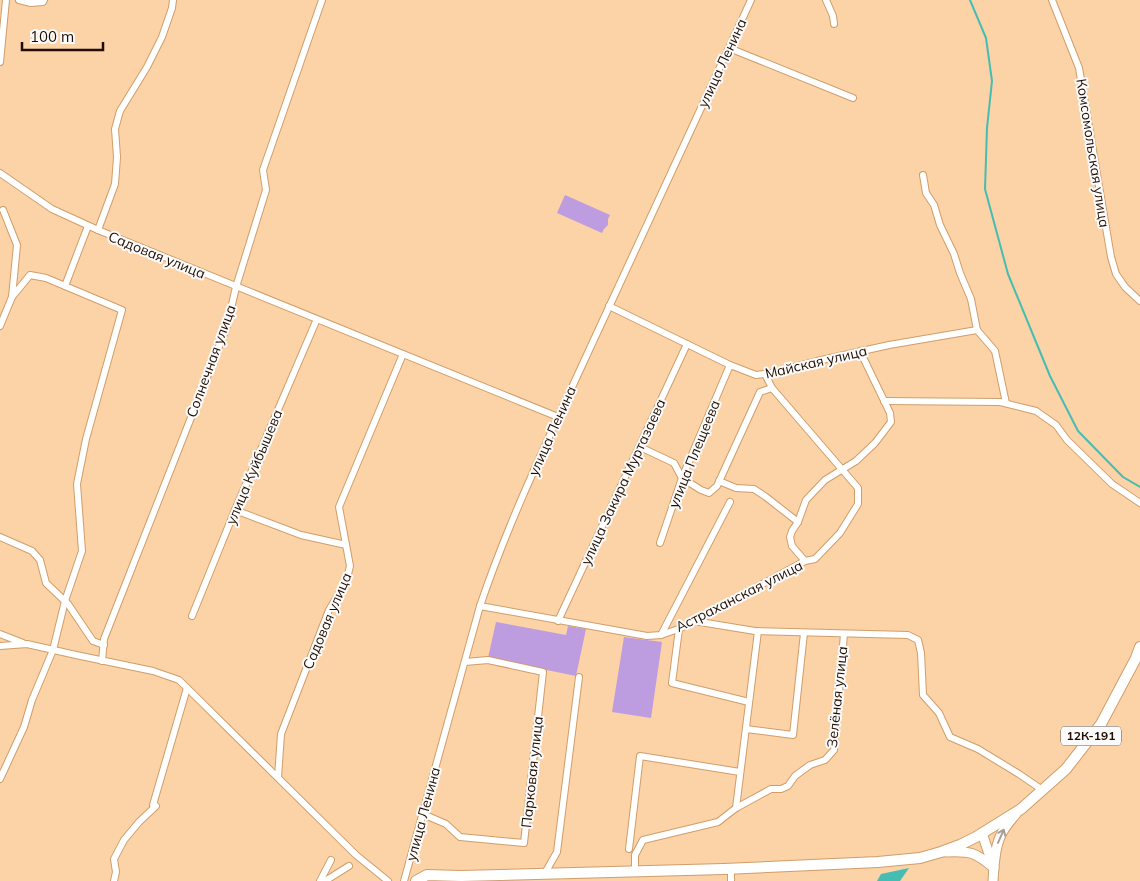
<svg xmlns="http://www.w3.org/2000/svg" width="1140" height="881" font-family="Mulish,sans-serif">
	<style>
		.green { fill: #bd9cdf }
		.water { fill: #45bdb2 }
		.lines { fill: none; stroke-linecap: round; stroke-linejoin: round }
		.stream { stroke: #45bdb2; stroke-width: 2 }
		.street-casing { stroke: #d09e69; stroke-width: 8 }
		.secondary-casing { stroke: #d09e69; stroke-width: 11 }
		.primary-casing { stroke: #d09e69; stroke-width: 12 }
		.street { stroke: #fff; stroke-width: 6 }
		.secondary { stroke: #fff; stroke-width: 9 }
		.primary { stroke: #fff; stroke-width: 10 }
		.oneway { stroke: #a69e99 }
		.labels { text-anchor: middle; stroke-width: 4; stroke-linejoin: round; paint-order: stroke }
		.shield { fill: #fbfbfb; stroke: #62544b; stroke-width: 1 }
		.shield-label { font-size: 12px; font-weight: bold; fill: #200d00 }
		.street-label { font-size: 14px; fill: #200d00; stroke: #fbfbfb }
	</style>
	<rect width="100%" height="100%" fill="#fcd2a7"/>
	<g class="green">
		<polygon points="565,195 610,215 608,219 608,225 604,229 602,233 557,213"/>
		<polygon points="496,622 566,635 568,626 586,629 576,676 488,658"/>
		<polygon points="624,637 662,642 651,718 612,712"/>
	</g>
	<polygon class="water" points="909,868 900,881 877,881 881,874"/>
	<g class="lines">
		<polyline class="stream" points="970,0 986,38 992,81 987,128 985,189 1008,274 1050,376 1078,431 1123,477 1140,487"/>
		<g class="street-casing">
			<g id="street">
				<polyline points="19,0 31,3 43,2 44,0"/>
				<polyline points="826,0 833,16 834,24"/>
				<polyline points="1052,0 1079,68 1111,257 1116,274 1125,287 1140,301"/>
				<polyline points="729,48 853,98"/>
				<polyline points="0,62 6,0"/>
				<polyline points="0,173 52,209 98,230 558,417"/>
				<polyline points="923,175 926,193 934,205 940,225 954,254 960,273 971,299 977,330 995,351 1006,403"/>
				<polyline points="98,230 115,184 117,157 115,129 120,111 147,67 162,37 172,8 173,0"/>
				<polyline points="65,286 88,226"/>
				<polyline points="609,306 730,365 756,375 771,373 817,361 889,345 977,330"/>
				<polyline points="0,326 12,297 17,245 3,210"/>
				<polyline points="884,401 1000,402 1036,411 1056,425 1067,440 1112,484 1140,503"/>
				<polyline points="640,447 674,463 682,478 701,490 709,493 717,486 760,392 772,388"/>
				<polyline points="719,481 736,488 754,489 766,497 798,522"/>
				<polyline points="235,510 301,535 346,545"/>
				<polyline points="0,537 32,551 40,560 46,583 68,604 93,641 104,645"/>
				<polyline points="660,543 682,478 730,365"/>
				<polyline points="805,561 792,546 790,537 792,531 798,522 806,500 825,480 856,461 875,443 891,422 890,413 860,351"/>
				<polyline points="480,606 647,636 661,635 681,628 805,561 815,559 840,533 858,504 858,488 772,388 765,374"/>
				<polyline points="192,616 235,510 317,319"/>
				<polyline points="558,621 687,344"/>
				<polyline points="694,621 755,631 908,635 918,640 921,653 923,695 939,713 950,737 978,749 1019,774 1038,787 1041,791"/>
				<polyline points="679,629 672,683 749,702"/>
				<polyline points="0,634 23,643"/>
				<polyline points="661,635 730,502"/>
				<polyline points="0,646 27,644 76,655 153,671 179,680 356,855 388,881"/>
				<polyline points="102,661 104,639 227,326 236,287 266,190 263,170 322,0"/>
				<polyline points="746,729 793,735 804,633"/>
				<polyline points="278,777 281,734 329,610 346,582 350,566 339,507 403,354"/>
				<polyline points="0,779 24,727 32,700 53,650 65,601 82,551 77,484 86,439 122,310 46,278 30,275 12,297"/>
				<polyline points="153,805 187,688"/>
				<polyline points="736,808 758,631"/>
				<polyline points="423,814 446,824 460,837 524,843 543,672 488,660 465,662"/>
				<polyline points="629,849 640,756 740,772"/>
				<polyline points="635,871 635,855 643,840 718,822 736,808 771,789 781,789 788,786 795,776 810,765 825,760 834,750 844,634"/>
				<polyline points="545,873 557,852 579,677"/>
				<polyline points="114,881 116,872 114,859 124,840 139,822 156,806"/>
				<polyline points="320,881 331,860"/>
				<polyline points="325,881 349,866"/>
				<path d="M404,881L480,606C510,517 552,431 591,346C644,230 698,115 751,0"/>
				<polyline points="731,881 731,868"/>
			</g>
		</g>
		<g class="secondary-casing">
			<g id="secondary">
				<polyline points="982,833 993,866"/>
				<path d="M946,852C971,851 975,852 994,868"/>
				<path d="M993,881C994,867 994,851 1000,837C1003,829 1010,821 1016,814"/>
			</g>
		</g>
		<g class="primary-casing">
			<polyline id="primary" points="416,881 427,875 461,876 724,869 878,862 920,858 941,852 960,845 976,837 1021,809 1066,769 1101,724 1136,658 1140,647"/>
		</g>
		<use href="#street" class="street"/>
		<use href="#secondary" class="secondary"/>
		<use href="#primary" class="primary"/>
	</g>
	<defs><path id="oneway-shaft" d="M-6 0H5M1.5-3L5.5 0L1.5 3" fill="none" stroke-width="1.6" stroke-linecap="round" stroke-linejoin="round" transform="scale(1.25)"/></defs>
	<use class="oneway" href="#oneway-shaft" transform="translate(1001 836) rotate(-66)"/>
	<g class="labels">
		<rect class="shield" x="1061" y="726.5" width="60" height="19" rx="4"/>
		<g class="shield-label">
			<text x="1091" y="740">12К-191</text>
		</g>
		<g class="street-label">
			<text transform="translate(722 63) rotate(-65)" y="5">улица Ленина</text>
			<text transform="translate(1093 153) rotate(81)" y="5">Комсомольская улица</text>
			<text transform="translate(157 255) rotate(22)" y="5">Садовая улица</text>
			<text transform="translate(211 361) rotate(-70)" y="5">Солнечная улица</text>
			<text transform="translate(816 362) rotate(-13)" y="5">Майская улица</text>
			<text transform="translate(552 431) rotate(-66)" y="5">улица Ленина</text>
			<text transform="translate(694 454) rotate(-68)" y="5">улица Плещеева</text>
			<text transform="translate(254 467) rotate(-67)" y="5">улица Куйбышева</text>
			<text transform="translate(623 482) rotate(-65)" y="5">улица Закира Муртазаева</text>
			<text transform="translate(739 596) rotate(-27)" y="5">Астраханская улица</text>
			<text transform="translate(327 621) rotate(-67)" y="5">Садовая улица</text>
			<text transform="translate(837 697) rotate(-84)" y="5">Зелёная улица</text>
			<text transform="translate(532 772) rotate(-84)" y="5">Парковая улица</text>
			<text transform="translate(423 814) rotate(-75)" y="5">улица Ленина</text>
		</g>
	</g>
	<path d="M22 42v8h81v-8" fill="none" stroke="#200d00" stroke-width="2.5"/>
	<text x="30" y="42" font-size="15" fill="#200d00" stroke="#fbfbfb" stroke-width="4" paint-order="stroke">100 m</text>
</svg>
